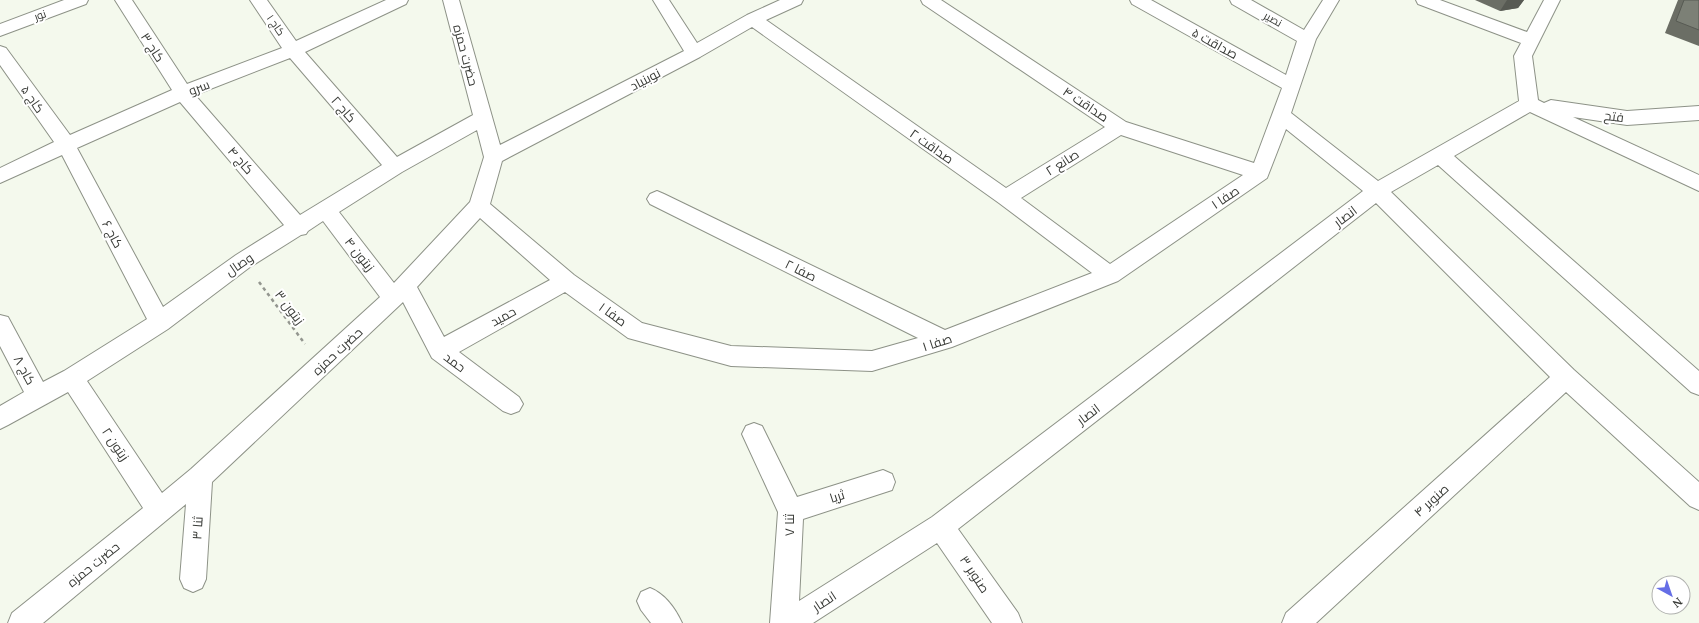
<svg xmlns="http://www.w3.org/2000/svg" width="1699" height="623" font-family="'Noto Serif',Cairo,serif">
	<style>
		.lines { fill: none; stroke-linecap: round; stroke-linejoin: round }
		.minor-casing { stroke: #8d9287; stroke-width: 2 }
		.path { stroke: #93968f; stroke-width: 2.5; stroke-dasharray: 3.5 3.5; stroke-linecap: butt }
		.minor { fill: #fff; fill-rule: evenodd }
		.wall { fill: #6b6e65 }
		.shaded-wall { fill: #575a53 }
		.building { fill: #7c8076; stroke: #575a53 }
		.labels { text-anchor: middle; stroke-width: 4; stroke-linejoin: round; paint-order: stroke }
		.far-street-label { font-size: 11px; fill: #393b37; stroke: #fff }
		.street-label { font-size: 13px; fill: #393b37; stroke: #fff }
	</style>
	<rect width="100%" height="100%" fill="#f4f9ed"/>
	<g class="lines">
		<g class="minor-casing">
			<g id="minor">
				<polygon points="64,0 88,0 86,4 0,36 0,24"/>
				<path d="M115,0H132L187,84L282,48L250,0H267L296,41L386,0H408L406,4L305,52L397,157L473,115L443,0H459L500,145L684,51L653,0H669L697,43L747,15L780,0H803L801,4L766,20L1006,188L1105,127L923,4L921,0H941L1126,122L1254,163L1282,88L1132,4L1130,0H1151L1286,75L1297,41L1232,4L1230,0H1251L1304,30L1323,0H1339L1316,39L1291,113L1378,181L1519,101L1514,56L1521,43L1418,4L1416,0H1440L1527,32L1544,0H1560L1532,56L1538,100L1544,103L1551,100L1627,111L1699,106V120L1627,125L1573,117L1699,175V191L1530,112L1454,156L1699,371V395L1691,392L1438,165L1391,192L1574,370L1699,482V510L1690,506L1566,392L1316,623H1282L1286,613L1550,377L1376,203L958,529L1018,613L1022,623H992L937,543L813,623H770L778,512L742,434L746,426L754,423L762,426L797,497L883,470L892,474L895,482L892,490L803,519L799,601L932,517L1363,191L1286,129L1267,178L1118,281L952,347L872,371L731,366L628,338L565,292L459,352L519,397L523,404L519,411L511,414L503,411L432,358L403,302L212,482L206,579L202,588L193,592L184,588L180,579L186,504L43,623H8L12,613L143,508L68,392L8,425L0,429V406L24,392L0,346V315L8,317L43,382L64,371L147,319L62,155L0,183V168L54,142L0,65V46L6,48L70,135L172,90ZM752,27L999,203L1092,273L945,330L664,194L657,191L650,194L647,199L650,204L918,338L872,351L731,346L642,323L574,275L490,204L502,161L700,57ZM290,58L382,165L300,215L195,95ZM180,102L284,225L236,255L163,307L77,148ZM477,130L484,157L470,202L394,283L339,212L402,172ZM1121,135L1243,175L1110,264L1021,198ZM480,218L550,280L444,337L417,287ZM323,221L380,297L191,469L162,493L87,381L168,329L250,267L301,235L306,234L308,231Z"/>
				<path d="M650,588C665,594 675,608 682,623H651L641,610L637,601L641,592Z"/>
			</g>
		</g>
		<polyline class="path" points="259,282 305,344"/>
		<use href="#minor" class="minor"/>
	</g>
	<g class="wall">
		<polygon points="1475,0 1524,0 1518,8 1500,11"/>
		<polygon points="1678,0 1699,0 1699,46 1665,33"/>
	</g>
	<polygon class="shaded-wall" points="1507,0 1524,0 1518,8 1500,11"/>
	<polygon class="building" points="1684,0 1699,0 1699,30 1676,21"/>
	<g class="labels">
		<g class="far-street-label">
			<text transform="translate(40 15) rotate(-20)" y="4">نور</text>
			<text transform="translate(1273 19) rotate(29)" y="4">نصیر</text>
			<text transform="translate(276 25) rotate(55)" y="4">کاج ۱</text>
		</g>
		<g class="street-label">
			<text transform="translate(1215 43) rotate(29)" y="5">صداقت ۵</text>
			<text transform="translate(153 47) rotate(57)" y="5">کاج ۳</text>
			<text transform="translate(466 55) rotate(75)" y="5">حضرت حمزه</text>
			<text transform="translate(645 79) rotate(-28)" y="5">نوبنیاد</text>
			<text transform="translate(199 87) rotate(-21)" y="5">سرو</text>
			<text transform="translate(33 99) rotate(55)" y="5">کاج ۵</text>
			<text transform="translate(1086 104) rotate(34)" y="5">صداقت ۴</text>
			<text transform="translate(344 109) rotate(49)" y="5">کاج ۲</text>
			<text transform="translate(1614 116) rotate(7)" y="5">فتح</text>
			<text transform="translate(932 146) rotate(35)" y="5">صداقت ۲</text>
			<text transform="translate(241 160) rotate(49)" y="5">کاج ۴</text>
			<text transform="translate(1062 162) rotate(-32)" y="5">صانع ۲</text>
			<text transform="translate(1225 197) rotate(-34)" y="5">صفا ۱</text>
			<text transform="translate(1345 216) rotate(-37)" y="5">انصار</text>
			<text transform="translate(113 234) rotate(62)" y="5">کاج ۶</text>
			<text transform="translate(360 254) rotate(52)" y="5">زیتون ۴</text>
			<text transform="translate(239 264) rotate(-34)" y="5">وصال</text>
			<text transform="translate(801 270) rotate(26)" y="5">صفا ۲</text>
			<text transform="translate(290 307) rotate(53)" y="5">زیتون ۳</text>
			<text transform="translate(613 314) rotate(36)" y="5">صفا ۱</text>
			<text transform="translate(503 316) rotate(-29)" y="5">حمید</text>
			<text transform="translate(937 342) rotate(-18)" y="5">صفا ۱</text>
			<text transform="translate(337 351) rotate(-43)" y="5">حضرت حمزه</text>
			<text transform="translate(455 362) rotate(37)" y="5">حمد</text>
			<text transform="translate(25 370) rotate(62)" y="5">کاج ۸</text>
			<text transform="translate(1088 414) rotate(-37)" y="5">انصار</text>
			<text transform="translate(116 444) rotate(56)" y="5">زیتون ۲</text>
			<text transform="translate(837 496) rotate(-18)" y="5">ثریا</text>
			<text transform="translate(1431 500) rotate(-42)" y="5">صنوبر ۴</text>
			<text transform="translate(789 525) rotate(-90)" y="5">ثنا ۷</text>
			<text transform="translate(197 528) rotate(-86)" y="5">ثنا ۳</text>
			<text transform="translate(93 564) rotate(-39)" y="5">حضرت حمزه</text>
			<text transform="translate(975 574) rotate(56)" y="5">صنوبر ۳</text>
			<text transform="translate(824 601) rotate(-33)" y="5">انصار</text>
		</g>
	</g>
	<g transform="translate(1671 595) rotate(140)"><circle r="19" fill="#ffffff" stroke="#b0b1af"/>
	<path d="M0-3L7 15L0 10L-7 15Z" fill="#656ee6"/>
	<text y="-6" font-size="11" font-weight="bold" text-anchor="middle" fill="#393b37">N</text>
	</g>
</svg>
